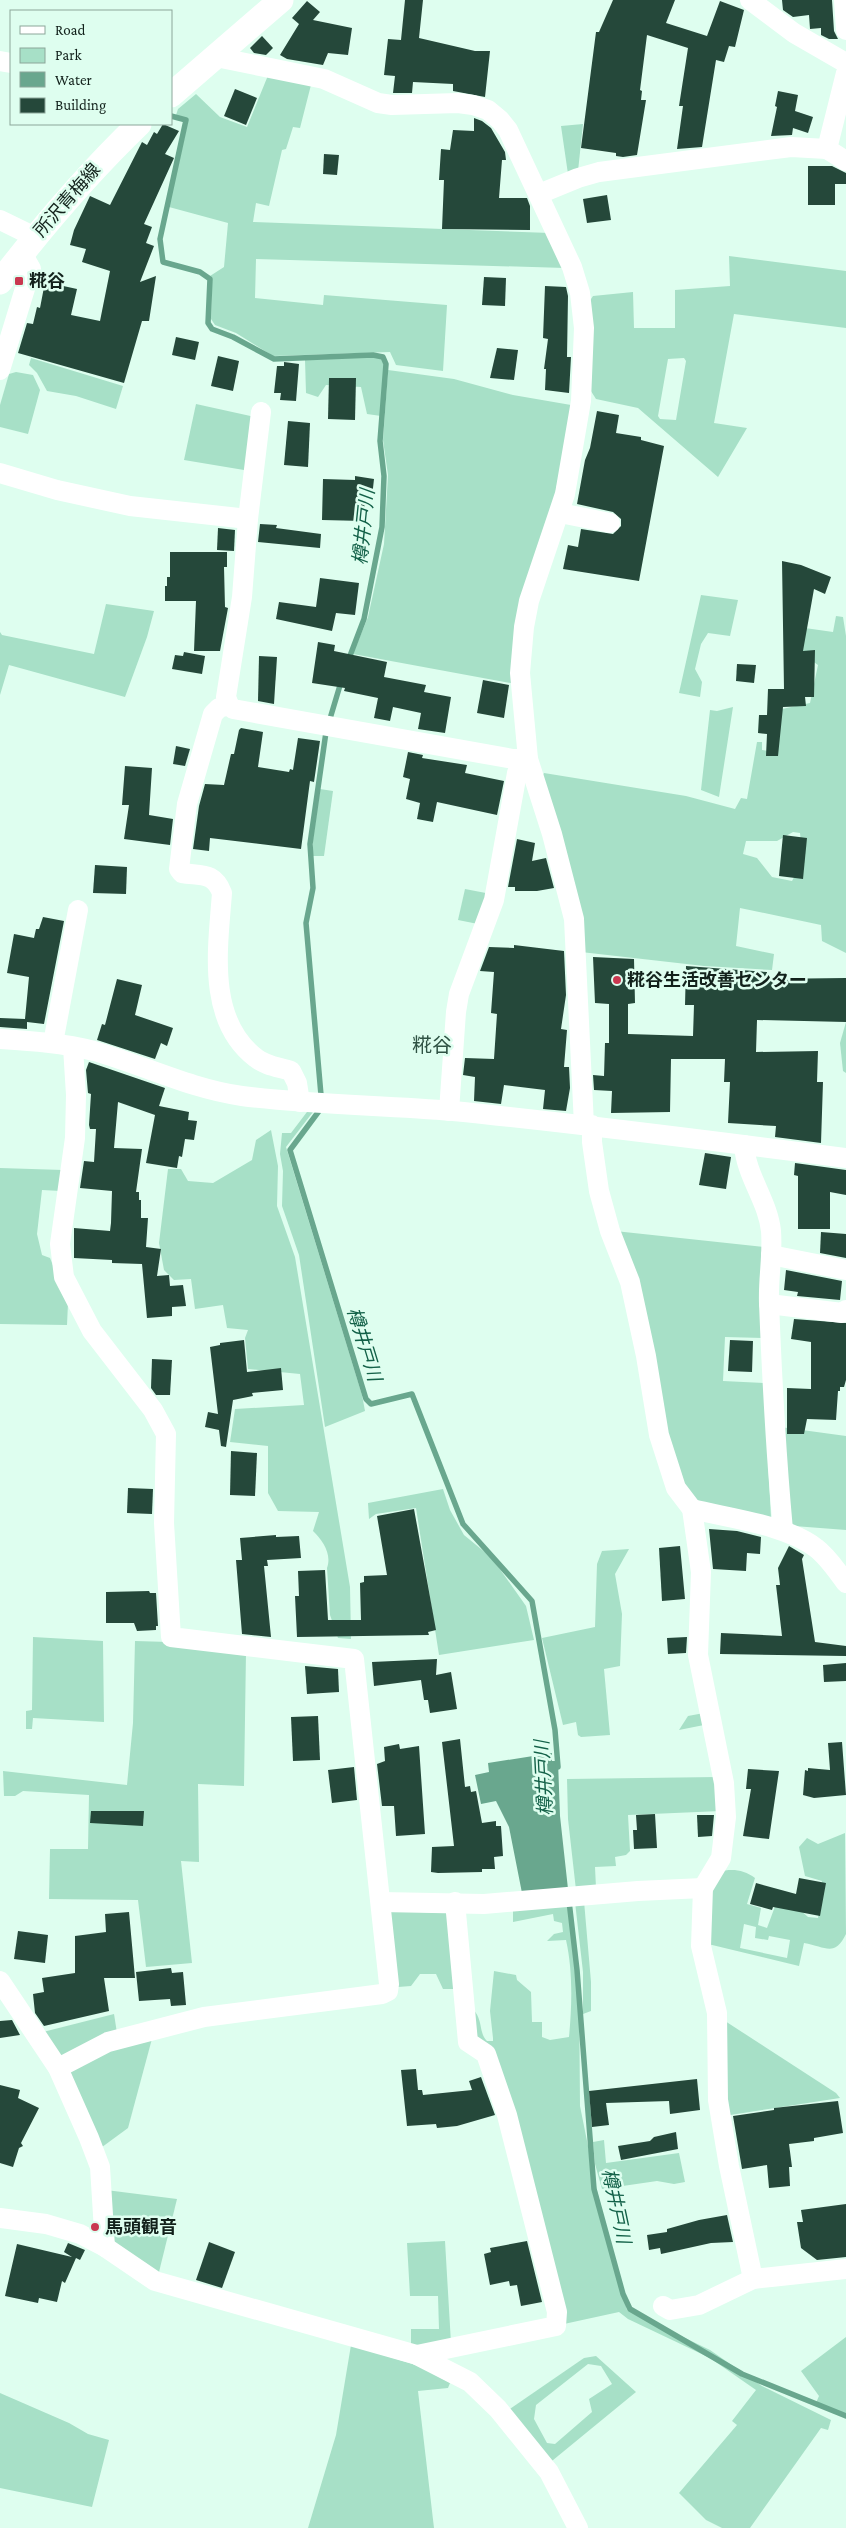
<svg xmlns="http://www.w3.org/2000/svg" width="846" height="2528" font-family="'Crimson Pro','Noto Sans JP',serif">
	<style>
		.green { fill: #a7e0c7; fill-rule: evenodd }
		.water { fill: #69a78e }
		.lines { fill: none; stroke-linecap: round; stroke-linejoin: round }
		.stream { stroke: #69a78e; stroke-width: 5.5 }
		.building { fill: #25483a }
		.minor { stroke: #fff; stroke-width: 20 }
		.major { stroke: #fff; stroke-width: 25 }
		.poi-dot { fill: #c93850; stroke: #defeef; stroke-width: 2 }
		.labels { text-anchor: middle; stroke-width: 5; stroke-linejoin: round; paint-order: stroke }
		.street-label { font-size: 18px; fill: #12211b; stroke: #defeef }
		.poi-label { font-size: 18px; font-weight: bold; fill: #12211b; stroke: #defeef; text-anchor: start }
		.water-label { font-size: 19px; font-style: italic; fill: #136148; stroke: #defeef }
		.quarter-label { font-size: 20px; fill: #2f5344; stroke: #defeef }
	</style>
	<rect width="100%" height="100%" fill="#defeef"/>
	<g class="green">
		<polygon points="269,73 312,81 300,128 293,127 286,149 282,150 269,206 256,203 253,222 550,233 565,268 256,259 255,298 323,305 324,295 447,305 443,371 396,365 390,352 273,356 236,333 215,325 211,319 212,278 210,276 224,267 228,223 169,207 188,121 176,115 178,109 196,94 220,117 247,127"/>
		<polygon points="583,124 578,171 568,174 561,126"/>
		<path d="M729,256L846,271V328L734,314L714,423L747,428L718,477L638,408L596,399L589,388V302L593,296L633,292L634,328H675V290L730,286ZM684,358L686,361L676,420L660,419L658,416L668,359Z"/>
		<polygon points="371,357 381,358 385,364 381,416 367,414 361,387 326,385 318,397 306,393 305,360"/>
		<polygon points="31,358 123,386 116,409 76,396 47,391 37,373 29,365"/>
		<polygon points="388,370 454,379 513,395 571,405 573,407 516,684 353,654 368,617 384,544 388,475 383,440"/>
		<polygon points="16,372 33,375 40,390 28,434 0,427 0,405 9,374"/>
		<polygon points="196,404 255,417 250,471 184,460"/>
		<polygon points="701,595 738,600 730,636 708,633 701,644 695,669 702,682 700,697 679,693"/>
		<polygon points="106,604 154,611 147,637 125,697 9,665 0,695 0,632 2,635 94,654"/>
		<path d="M836,616L843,617L846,636V953L822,941L821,925L740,908L736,946L774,954L772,970L704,966L581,952L539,782L544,773L686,796L735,809L741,798L747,799L757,742H762V750L769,751L782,709L810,703L818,665L784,641V625L833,632ZM793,832L800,833L803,861L792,881L772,877L757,858L743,854L746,841H777Z"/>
		<polygon points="733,707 719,797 701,790 710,710 717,711"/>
		<polygon points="320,789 333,791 324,856 313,856 313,839"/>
		<polygon points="465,889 491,894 483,925 458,920"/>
		<polygon points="846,1022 846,1073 843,1071 840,1043"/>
		<polygon points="310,1108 316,1108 286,1147 362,1395 365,1411 325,1427 299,1255 282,1206 283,1171 280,1154 282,1133 291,1133"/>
		<path d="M271,1130L278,1166L277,1206L295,1257L350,1587L351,1639L338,1638L330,1615L327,1568C332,1554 323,1541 313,1531L319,1512L278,1511L268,1493V1446L230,1442L235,1409L304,1405L300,1374L248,1369L245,1338L248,1330L227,1328L223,1305L195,1309L191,1279L174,1280L164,1270L159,1243L168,1169H181L188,1181L213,1183L252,1160L256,1140Z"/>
		<polygon points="0,1168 63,1170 61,1191 42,1190 37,1234 42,1255 50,1258 68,1303 67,1325 0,1324"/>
		<polygon points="615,1231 765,1247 763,1338 725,1337 723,1381 764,1383 771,1518 704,1507 680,1484"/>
		<polygon points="780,1427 846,1436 846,1530 794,1526 788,1518"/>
		<polygon points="443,1489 450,1510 464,1535 492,1558 526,1606 534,1640 439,1655 416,1508 376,1514 369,1519 368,1503"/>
		<polygon points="629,1549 615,1574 622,1614 620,1666 604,1669 610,1735 581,1737 578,1735 576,1722 563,1725 542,1638 595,1627 597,1564 602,1551"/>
		<polygon points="33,1637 103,1641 104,1722 33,1718 32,1729 26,1729 26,1711 32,1710"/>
		<polygon points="135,1641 169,1642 246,1652 244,1786 198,1784 199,1862 181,1861 192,1963 146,1967 138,1900 49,1899 50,1849 88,1849 89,1795 23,1791 15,1796 4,1796 3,1771 127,1785 133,1723"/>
		<polygon points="704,1713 704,1725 679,1730 688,1716"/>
		<polygon points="717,1777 721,1811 628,1815 630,1851 626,1855 615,1857 616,1866 595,1867 596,1888 576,1890 568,1819 567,1779"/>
		<path d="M845,1833L846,1934C835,1957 826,1947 804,1943L799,1966L708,1944L706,1910L719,1872C732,1868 744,1870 755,1878L747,1904L761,1908L758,1925L767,1928L777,1901H790L808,1917L818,1918L822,1881L805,1876L799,1847L807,1838L818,1844ZM744,1924L756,1927L755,1938L768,1940L769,1936L790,1940L787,1958L740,1948Z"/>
		<polygon points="584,1901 591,1982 591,2011 583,2014 583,1972 575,1902"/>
		<path d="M570,1902L579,1982L580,2106L597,2191L627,2310L710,2350L762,2386L831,2420L828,2430L821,2428L750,2528H722L706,2520L679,2493L737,2425L732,2421L756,2390L710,2358L628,2319L619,2312L564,2324L472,2036L465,1912L472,2008C484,2020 478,2032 487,2041H493V2038L490,2011L494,1971L516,1975L517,1980L531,1992L532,2022H542V2037L550,2040L569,2037C572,2006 573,1971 566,1940L547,1941L554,1934L563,1932L562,1923L554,1921L553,1914L513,1922V1909Z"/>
		<polygon points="389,1911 451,1913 458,1989 443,1989 436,1974 420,1974 411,1986 398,1987"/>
		<polygon points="114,2014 117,2033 62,2058 43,2032"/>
		<polygon points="725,2021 836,2093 840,2098 724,2116"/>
		<polygon points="153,2035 128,2128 98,2150 69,2068 107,2047"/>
		<polygon points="604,2140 606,2163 679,2153 685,2182 674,2184 657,2181 602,2189 595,2164 593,2142"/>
		<polygon points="106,2190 177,2199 158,2276 115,2249"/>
		<polygon points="445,2241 451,2343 411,2348 411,2329 439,2329 438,2296 410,2296 407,2243"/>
		<polygon points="846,2337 846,2416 815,2405 819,2396 801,2371"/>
		<polygon points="351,2345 419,2366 450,2383 448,2388 418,2391 434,2528 308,2528 336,2435"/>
		<path d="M596,2356L636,2392L547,2465L504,2413L584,2358ZM588,2364L601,2366L612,2384L589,2399L592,2412L555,2444L547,2443L534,2419L536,2405Z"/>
		<polygon points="0,2393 69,2423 88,2434 109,2440 92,2507 0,2488"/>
	</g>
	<polygon class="water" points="552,1753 552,1761 558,1761 560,1816 568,1889 522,1893 509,1827 496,1801 481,1804 475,1775 489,1772 488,1763"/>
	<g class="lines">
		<g class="stream">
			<polyline points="171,116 186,120 160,239 163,262 200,272 210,279 208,323 212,329 233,337 274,359 373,355 383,357 386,364 380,441 384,476 382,527 364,619 348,661"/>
			<polyline points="321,1095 306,923 313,888 310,844 326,732 341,682"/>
			<polyline points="319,1111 290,1150 366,1399 371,1404 412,1394 463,1524 532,1601 555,1730 558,1767"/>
			<polyline points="569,1901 577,1970 594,2189 623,2294 630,2309 742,2374 846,2416"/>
		</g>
	</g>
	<g class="building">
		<polygon points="405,0 423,0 419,38 475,51 490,51 485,97 453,91 453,84 413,82 412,93 393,93 395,76 384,75 388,39 401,40"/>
		<polygon points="613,0 675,0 666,23 707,36 720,1 744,10 735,47 729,46 724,62 716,60 702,147 677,149 683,106 679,106 688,48 647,35 640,90 642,91 641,100 646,100 637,155 623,157 616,156 616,153 581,148 596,32 599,32"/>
		<polygon points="782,0 832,0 834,31 838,39 829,39 821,35 821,28 810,29 809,15 793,17 783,10"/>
		<polygon points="307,1 320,12 313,20 352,28 348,55 328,53 323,65 287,59 280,55 299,24 292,18"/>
		<polygon points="262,36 273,48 266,55 254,53 250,48"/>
		<polygon points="235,89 257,98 246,125 224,116"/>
		<polygon points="778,91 798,95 795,111 813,117 808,133 793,128 792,135 771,136 777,107 775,106"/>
		<polygon points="474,118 482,121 491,128 505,152 506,160 502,160 499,198 527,198 530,206 530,230 442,229 444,180 439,180 441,149 450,150 453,130 474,131"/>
		<polygon points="163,124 179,131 165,154 174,158 144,224 152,227 146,243 154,246 140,282 156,276 149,321 142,321 124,383 18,353 27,323 33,324 37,307 40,308 45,282 77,289 71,315 100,321 110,271 82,262 86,249 70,245 74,230 90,196 110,205 142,142 147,145 154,132 157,134"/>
		<polygon points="324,154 339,155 337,175 323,174"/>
		<polygon points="808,166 832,166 846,173 846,184 835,184 835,205 808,205"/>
		<polygon points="607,195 611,220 587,223 583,199"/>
		<polygon points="484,277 506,278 505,306 482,305"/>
		<polygon points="545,286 566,287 568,296 567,357 571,357 569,393 545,390 546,369 544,369 548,339 543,338"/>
		<polygon points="176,337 199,342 195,360 172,355"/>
		<polygon points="497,348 518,350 514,380 490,378"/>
		<polygon points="218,356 239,361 233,391 211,386"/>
		<polygon points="284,362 299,364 296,401 280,400 281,393 274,393 277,366 284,366"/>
		<polygon points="329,378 356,378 355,420 328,419"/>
		<polygon points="597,411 619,415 616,433 641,437 641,440 664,446 639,581 563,569 568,545 578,547 581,529 613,534 621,526 621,519 613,512 577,504 585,460 590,448"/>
		<polygon points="288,421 310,423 308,467 284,465"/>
		<polygon points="355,476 374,479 372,497 365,496 364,521 322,520 323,479 355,480"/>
		<polygon points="260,524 277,525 276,528 321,534 320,548 258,542"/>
		<polygon points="218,528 235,530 234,551 217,550"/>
		<polygon points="170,552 227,552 227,567 224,567 225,607 228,608 220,651 194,651 196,601 165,601 165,586 167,586 167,577 170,577"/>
		<polygon points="782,561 801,565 831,577 825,594 814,589 803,651 815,650 814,697 805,697 806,706 783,707 778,756 766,756 767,734 758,733 759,715 767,715 768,689 784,689"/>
		<polygon points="320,578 359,583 355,615 336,613 332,631 276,619 279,602 316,607"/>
		<polygon points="318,642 335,645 334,651 387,662 384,677 426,685 424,692 451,697 445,733 418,729 421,713 393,707 390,721 374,718 378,698 344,691 345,688 312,683"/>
		<polygon points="184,652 205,656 202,674 172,669 175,655 183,656"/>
		<polygon points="259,656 277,657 274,704 258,701"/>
		<polygon points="737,664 756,665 754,683 736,681"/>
		<polygon points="483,680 509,685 504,718 477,713"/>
		<polygon points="241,728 263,732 258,767 289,772 290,769 293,770 298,738 320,741 314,782 310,781 301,849 210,838 209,851 193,849 199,806 205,784 224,785 231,754 234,754 239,730"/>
		<polygon points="176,746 190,749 185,766 173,764"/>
		<polygon points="408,752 423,755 422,758 467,765 465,773 504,781 497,815 437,802 433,822 417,819 420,803 406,799 410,779 403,777"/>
		<polygon points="125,766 152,768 149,815 173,819 170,845 124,839 129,805 122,805"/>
		<polygon points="783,835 807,838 803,879 779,876"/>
		<polygon points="517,839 535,843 532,861 546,858 554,888 537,891 515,891 515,887 508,887"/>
		<polygon points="95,865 127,867 126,894 93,893"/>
		<polygon points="43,917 64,921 44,1024 27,1022 27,1029 0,1027 0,1018 25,1019 29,977 7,973 14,934 34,938 36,929 39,929"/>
		<polygon points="514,945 564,951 566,995 561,1029 567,1030 564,1067 569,1067 570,1088 566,1111 543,1109 545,1090 504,1085 501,1104 474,1101 475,1077 463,1075 465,1058 494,1059 497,1014 491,1013 494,972 480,971 489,947 514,948"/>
		<polygon points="593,957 634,959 635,1003 628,1004 628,1034 693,1036 694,1005 685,1005 686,966 767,972 766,979 846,978 846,1022 757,1020 756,1052 818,1051 817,1082 823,1082 821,1143 775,1137 776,1126 728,1123 730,1082 724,1082 725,1059 671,1059 670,1112 611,1113 612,1091 594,1090 593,1075 604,1076 605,1043 609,1043 609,1004 595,1003"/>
		<polygon points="117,979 142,985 135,1015 173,1028 167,1046 161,1043 155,1059 97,1040 102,1024 105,1025"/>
		<polygon points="89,1062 165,1088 159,1106 189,1112 188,1120 197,1121 194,1140 185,1139 182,1157 179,1156 177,1168 146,1163 155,1115 118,1102 114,1148 142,1149 136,1192 139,1192 139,1200 141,1200 141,1218 148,1218 146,1247 161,1249 157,1276 169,1275 170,1286 183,1285 186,1306 172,1307 172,1316 147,1318 142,1264 112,1263 112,1260 74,1258 74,1228 110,1231 111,1223 112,1191 80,1188 84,1161 94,1162 96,1129 90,1129 89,1125 91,1094 88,1093 86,1070"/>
		<polygon points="705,1153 731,1157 726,1189 699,1185"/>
		<polygon points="795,1163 846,1170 846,1195 830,1192 830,1229 798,1229 798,1176 794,1175"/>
		<polygon points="821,1232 846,1234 846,1258 820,1253"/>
		<polygon points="786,1270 842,1281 840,1300 797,1296 798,1292 784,1290"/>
		<polygon points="794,1319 846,1323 846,1380 844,1387 840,1387 840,1391 838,1391 836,1420 807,1419 804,1434 787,1434 787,1388 811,1389 811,1342 791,1339"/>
		<polygon points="244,1340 247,1372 281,1368 283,1390 252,1393 253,1396 233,1400 226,1447 221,1446 219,1430 205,1427 208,1412 218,1414 210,1347 220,1345 220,1343"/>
		<polygon points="730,1340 753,1341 752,1372 728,1371"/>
		<polygon points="152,1359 172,1360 170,1395 156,1395 151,1388"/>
		<polygon points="231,1451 257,1453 255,1496 230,1495"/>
		<polygon points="128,1488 153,1489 152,1514 127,1513"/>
		<polygon points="414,1509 436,1630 428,1632 429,1635 297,1637 295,1596 299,1596 298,1571 325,1570 328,1620 361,1620 360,1583 364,1582 364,1576 387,1575 377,1516"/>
		<polygon points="709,1529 737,1531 761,1537 760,1554 747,1553 746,1571 713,1569"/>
		<polygon points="276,1535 276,1537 299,1536 301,1558 267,1560 268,1566 264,1566 271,1637 242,1634 236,1560 242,1560 240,1538"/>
		<polygon points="680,1546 685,1599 662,1601 659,1548"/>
		<polygon points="789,1546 804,1555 802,1559 815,1642 846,1646 846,1656 720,1654 721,1633 782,1636 776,1585 780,1585 778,1568"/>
		<polygon points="149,1591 150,1593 156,1593 158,1626 156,1626 156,1630 137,1631 134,1623 106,1623 106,1592"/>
		<polygon points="687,1637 686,1653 668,1654 667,1638"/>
		<polygon points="437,1659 436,1675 451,1672 457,1709 430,1713 428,1700 424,1700 421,1680 374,1686 372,1662"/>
		<polygon points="846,1663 846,1681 824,1682 823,1665"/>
		<polygon points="305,1666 338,1669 339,1692 307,1694"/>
		<polygon points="318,1716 320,1760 293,1761 291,1717"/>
		<polygon points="460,1739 465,1787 470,1786 471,1792 476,1791 482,1823 496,1821 496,1826 501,1826 503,1856 494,1857 495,1869 482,1869 482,1872 438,1873 431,1872 432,1847 454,1846 442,1742"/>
		<polygon points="842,1742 846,1795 814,1798 803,1795 805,1770 808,1771 808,1768 830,1770 828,1743"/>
		<polygon points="399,1744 400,1749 419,1746 425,1834 396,1836 394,1806 382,1806 377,1764 385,1761 384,1747"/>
		<polygon points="354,1767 357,1800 332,1803 328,1770"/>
		<polygon points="748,1769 779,1771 769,1839 743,1836 751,1789 746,1789"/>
		<polygon points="91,1811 144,1811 143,1826 90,1823"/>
		<polygon points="655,1814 657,1848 634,1849 633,1830 637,1830 636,1815"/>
		<polygon points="697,1815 714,1815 712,1836 698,1837"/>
		<polygon points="799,1878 826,1883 820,1916 773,1907 772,1910 750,1904 756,1883 796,1894"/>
		<polygon points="129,1912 135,1978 104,1978 109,2011 44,2026 35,2013 33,1994 44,1992 42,1978 75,1973 75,1936 106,1932 105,1914"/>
		<polygon points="18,1931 48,1935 45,1963 14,1959"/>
		<polygon points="171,1968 172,1973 183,1972 186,2005 171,2006 170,1999 139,2001 136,1972"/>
		<polygon points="12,2020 20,2035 0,2038 0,2021"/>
		<polygon points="416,2069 418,2090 422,2090 423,2095 472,2090 469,2081 481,2077 495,2115 457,2126 437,2128 436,2124 407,2126 401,2070"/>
		<polygon points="697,2079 700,2110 670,2114 669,2101 606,2103 609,2125 592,2127 589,2091"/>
		<polygon points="0,2085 20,2090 18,2098 39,2108 21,2143 23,2146 19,2148 13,2167 0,2163"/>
		<polygon points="838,2101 843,2133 814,2138 814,2141 789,2144 792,2167 789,2167 790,2186 769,2188 767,2165 742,2169 733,2116 774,2110 774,2108"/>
		<polygon points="676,2132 678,2149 621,2160 618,2146 650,2141 654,2137"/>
		<polygon points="846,2204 846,2257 817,2260 801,2248 797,2222 803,2222 801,2210"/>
		<polygon points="727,2215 733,2242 711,2243 661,2254 660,2248 649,2250 647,2235 667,2232 667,2229 699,2220"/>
		<polygon points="527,2241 542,2302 521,2306 517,2285 510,2286 509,2281 490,2285 484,2254 491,2252 490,2248"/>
		<polygon points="209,2242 235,2252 222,2288 196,2280"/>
		<polygon points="68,2243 85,2250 80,2260 76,2258 65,2283 62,2281 57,2302 39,2298 38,2303 5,2296 17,2244 72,2257 64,2252"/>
	</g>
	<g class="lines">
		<g class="minor">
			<polyline points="750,0 794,33 846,63"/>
			<polyline points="844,0 846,30"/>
			<polyline points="216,57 324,79 378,103 392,105 458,103 473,105 488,110 500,120 508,130 572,267 580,293 584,328 581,401 565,494 529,601 524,627 520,673 528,759 552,834 574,919 584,1125"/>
			<polyline points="0,61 11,63"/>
			<polyline points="846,73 827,149 846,161"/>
			<polyline points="539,194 578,178 599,172 791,147 827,149"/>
			<polyline points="0,220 35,237"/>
			<polyline points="0,370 31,269 22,253"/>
			<polyline points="0,473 57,490 130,506 248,519 242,597 226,697 229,705 233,709 513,759 528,759"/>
			<polyline points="560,513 610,523"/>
			<polyline points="248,519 261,412"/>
			<path d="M229,705L219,708L213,714L187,804L179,869L182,873C202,876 214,872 222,893C218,947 206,1020 256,1058C266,1066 279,1067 291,1071L297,1083L300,1102"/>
			<path d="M0,1039C31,1041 63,1043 94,1051C143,1065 191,1089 242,1096C312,1105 383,1105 453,1111C584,1124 715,1141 846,1158"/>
			<polyline points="53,1043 78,910"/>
			<polyline points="449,1111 456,1012 459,994 494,900 517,773 528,759"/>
			<polyline points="592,1125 592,1142 599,1191 610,1231 630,1282 646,1356 659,1435 676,1488 692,1509 701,1572 698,1655 724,1783 726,1817 721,1858 703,1888 701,1946 717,2013 718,2100 729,2166 753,2279"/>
			<path d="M744,1145C746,1176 768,1201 771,1231C773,1255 768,1279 769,1303C772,1379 776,1455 783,1530"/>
			<polyline points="771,1255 846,1270"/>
			<polyline points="769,1304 842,1313 846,1310"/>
			<path d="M692,1509C728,1518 787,1525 816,1548C828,1557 837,1571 846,1583"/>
			<polyline points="381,1902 484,1904 638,1891 703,1888"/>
			<polyline points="0,1981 58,2068 89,2138 100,2167 105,2247"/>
			<polyline points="58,2068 108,2042 204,2017 382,1994 388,1991 389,1984 354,1659 171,1637 164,1523 166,1434 153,1410 92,1331 64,1277 60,1244 75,1138 76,1095 73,1047"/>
			<polyline points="0,2218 46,2224 80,2234 105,2247 155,2281 417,2355 470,2382 498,2409 549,2472 578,2528"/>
			<polyline points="663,2306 670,2310 699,2305 753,2279 846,2269"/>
			<polyline points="417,2355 556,2326 557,2312 507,2115 486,2054 468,2042 455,1902"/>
		</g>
		<g class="major">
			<polyline points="171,95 281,0"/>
			<path d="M0,282C43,226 88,173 139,124"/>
		</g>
	</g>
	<g class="poi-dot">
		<rect x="14" y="276" width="10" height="10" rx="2.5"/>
		<circle cx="617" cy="980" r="5"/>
		<circle cx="95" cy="2227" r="5"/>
	</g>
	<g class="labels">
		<g class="street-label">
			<text transform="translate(67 200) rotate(-49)" y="6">所沢青梅線</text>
		</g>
		<g class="poi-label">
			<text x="29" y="287">糀谷</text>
			<text x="627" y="986">糀谷生活改善センター</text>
			<text x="105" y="2233">馬頭観音</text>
		</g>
		<g class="water-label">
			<text transform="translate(363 527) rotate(-84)" y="7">樽井戸川</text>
			<text transform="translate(365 1344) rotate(73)" y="7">樽井戸川</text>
			<text transform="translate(543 1778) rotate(-93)" y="7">樽井戸川</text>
			<text transform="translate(617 2206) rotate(78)" y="7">樽井戸川</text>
		</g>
		<g class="quarter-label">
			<text x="432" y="1052">糀谷</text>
		</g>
	</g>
	<rect x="10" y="10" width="162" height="115" fill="#defeef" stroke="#8ca69a"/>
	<rect x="20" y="26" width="25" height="8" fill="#ffffff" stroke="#8ca69a"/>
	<text x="55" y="35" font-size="15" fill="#12211b">Road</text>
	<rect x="20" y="48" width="25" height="15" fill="#a7e0c7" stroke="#8ca69a"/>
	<text x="55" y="60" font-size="15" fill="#12211b">Park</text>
	<rect x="20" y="72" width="25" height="15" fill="#69a78e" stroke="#8ca69a"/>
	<text x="55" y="85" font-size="15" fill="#12211b">Water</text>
	<rect x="20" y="98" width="25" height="15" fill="#25483a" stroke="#8ca69a"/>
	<text x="55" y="110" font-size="15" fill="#12211b">Building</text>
</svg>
